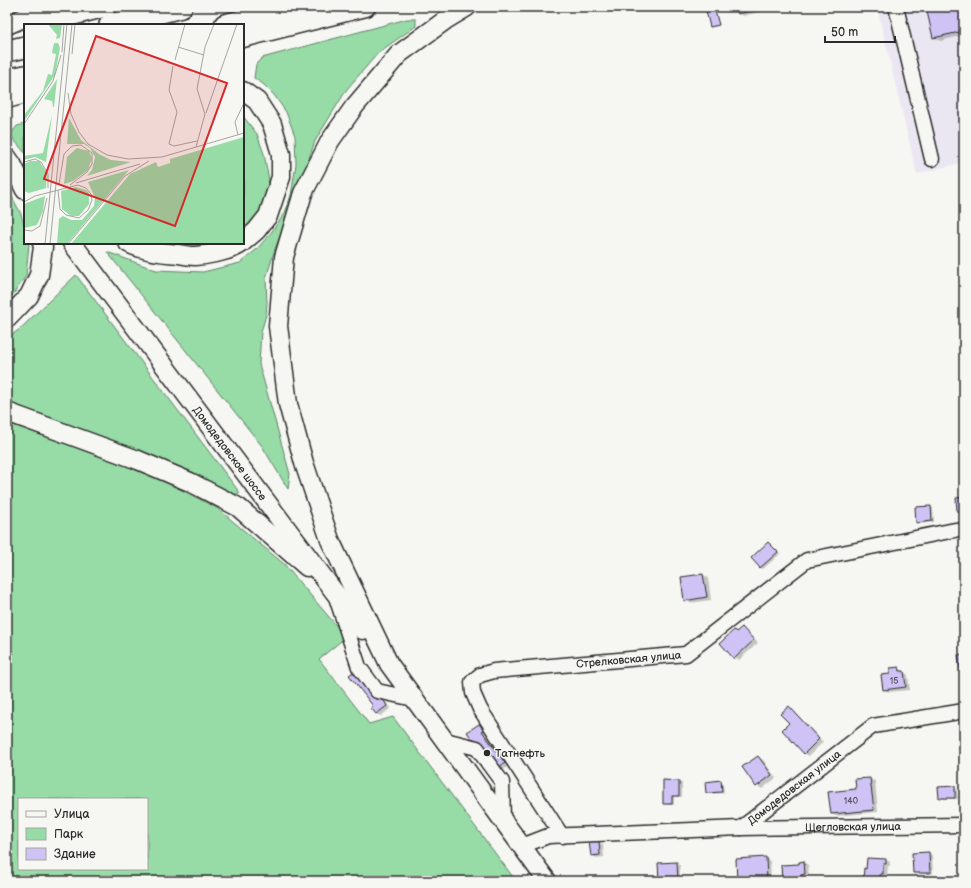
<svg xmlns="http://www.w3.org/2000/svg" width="971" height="888" font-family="'Balsamiq Sans',sans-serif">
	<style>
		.built { fill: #eae7f3 }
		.green { fill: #97dba7; stroke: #618369; fill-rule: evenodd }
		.shadow { fill: #0003 }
		.building { fill: #cfc3f5; stroke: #2b2b2b }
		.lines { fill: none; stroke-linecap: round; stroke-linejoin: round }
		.minor-casing { stroke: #2b2b2b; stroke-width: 17 }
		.major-casing { stroke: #2b2b2b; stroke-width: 21 }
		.highway-casing { stroke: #2b2b2b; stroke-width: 24 }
		.minor { stroke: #f6f6f2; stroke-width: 14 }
		.major { stroke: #f6f6f2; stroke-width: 18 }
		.highway { stroke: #f6f6f2; stroke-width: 21 }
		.poi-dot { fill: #2b2b2b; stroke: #f6f6f2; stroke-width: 1.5 }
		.labels { text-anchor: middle; stroke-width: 3; stroke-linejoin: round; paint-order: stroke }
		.number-label { font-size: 9px; fill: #54515e }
		.street-label { font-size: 11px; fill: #2b2b2b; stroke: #f6f6f2 }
		.poi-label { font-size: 11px; fill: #2b2b2b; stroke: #f6f6f2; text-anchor: start }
		.inset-road { fill: none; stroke: #a5a5a2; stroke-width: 1 }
		.view { fill: #d62828; fill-opacity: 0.15; stroke: #d62828; stroke-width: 2 }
		.inset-edge { fill: none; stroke: #2b2b2b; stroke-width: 2 }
	</style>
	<rect width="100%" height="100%" fill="#f6f6f2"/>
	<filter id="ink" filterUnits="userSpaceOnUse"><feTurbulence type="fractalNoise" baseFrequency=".025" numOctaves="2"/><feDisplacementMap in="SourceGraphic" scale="8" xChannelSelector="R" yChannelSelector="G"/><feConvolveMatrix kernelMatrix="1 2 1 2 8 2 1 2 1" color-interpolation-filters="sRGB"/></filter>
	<g filter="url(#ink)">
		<polygon class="built" points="877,7 964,7 964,162 917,174"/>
		<g class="green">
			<polygon points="407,19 416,19 416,26 379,52 347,89 315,141 298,190 275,249 266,278 267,304 266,315 261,332 259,364 290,474 288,489 262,446 107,252 156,270 203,272 240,263 256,250 270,234 285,213 291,195 296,164 295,136 286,112 274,95 263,84 254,78 256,64 262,58"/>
			<polygon points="243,116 257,134 264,154 269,180 261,212 243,230"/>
			<polygon points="25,124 25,153 10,135 17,126"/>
			<polygon points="7,187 21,214 25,229 25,243 28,243 29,244 26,276 7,303"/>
			<polygon points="142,243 225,243 198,249"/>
			<polygon points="76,275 240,493 233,495 7,407 7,338 20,329"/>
			<path d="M7,423L144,471L217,508L284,564L346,637L319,659L369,724L393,717L516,881H7ZM19,799H147V869H19Z"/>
		</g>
		<g class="shadow">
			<polygon points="706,7 715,7 719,25 712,27 711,26"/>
			<polygon points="737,7 771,7 771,9 743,16 739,13"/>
			<polygon points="927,7 964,7 964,35 940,41 934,37"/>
			<polygon points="930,507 933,508 934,522 920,524 917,522"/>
			<polygon points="769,543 780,554 763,569 760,568"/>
			<polygon points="703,575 708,577 711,600 690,603 685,600"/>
			<polygon points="742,628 746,631 758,643 739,660 735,658 734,631 737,632"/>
			<polygon points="899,668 908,675 910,690 888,692 884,689 891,675"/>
			<polygon points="362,673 383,701 387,703 391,708 381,716 376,714"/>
			<polygon points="789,707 793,710 823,742 809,756 804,753 791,723"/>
			<polygon points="479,725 483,727 487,733 486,734 509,766 501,771 476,740 472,738"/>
			<polygon points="758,757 763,760 776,778 762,789 757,786"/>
			<polygon points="870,779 875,781 878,812 836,816 832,814"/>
			<polygon points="720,781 723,783 724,793 710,794 707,793"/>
			<polygon points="679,782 682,783 682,797 674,797 674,805 667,805 664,803"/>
			<polygon points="954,787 957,789 958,799 943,799 940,798"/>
			<polygon points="599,842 603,845 604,857 596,858 592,855"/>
			<polygon points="929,853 932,855 933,874 917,874 914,873 913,854"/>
			<polygon points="765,858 770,861 771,881 738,881"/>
			<polygon points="886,860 890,862 890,866 888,866 887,876 885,876 884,881 867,881 864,879 867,870"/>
			<polygon points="804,862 808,865 809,877 805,877 805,881 783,881 800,865"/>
			<polygon points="677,863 680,865 680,881 662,881 660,880"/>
		</g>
		<g class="building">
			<polygon points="705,7 714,7 719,25 710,27"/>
			<polygon points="736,7 766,7 738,14"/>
			<polygon points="926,7 964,7 964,31 933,38"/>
			<polygon points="964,497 964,511 957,511 956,498"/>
			<polygon points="931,506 932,521 916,523 915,507"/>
			<polygon points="768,542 778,552 760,568 751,558"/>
			<polygon points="703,574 707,597 684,601 681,577"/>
			<polygon points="742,627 754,640 734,659 720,643 734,630 736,632"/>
			<polygon points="964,654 964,673 961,673 958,655"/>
			<polygon points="899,667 900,671 904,671 906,687 883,690 881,675 890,674 890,668"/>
			<polygon points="358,669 381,700 383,699 387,706 376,714 371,708 373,706 349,675"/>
			<polygon points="789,706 819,739 804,754 782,730 789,723 780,714"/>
			<polygon points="479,724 484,730 482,731 505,763 496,769 473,738 472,739 467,732"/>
			<polygon points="758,756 772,775 756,787 742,767"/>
			<polygon points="870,778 874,810 831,814 828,792 856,789 855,779"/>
			<polygon points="663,780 679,781 679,796 672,796 672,804 663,804"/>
			<polygon points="721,780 722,792 706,793 705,782"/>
			<polygon points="955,786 955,798 939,798 938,787"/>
			<polygon points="599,841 600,855 591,856 589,842"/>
			<polygon points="929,852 930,873 913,873 912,853"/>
			<polygon points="766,857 767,881 737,881 736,859"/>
			<polygon points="867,858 886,859 886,864 883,864 883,874 880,874 880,881 866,881 866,880 863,880 864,868 866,869"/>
			<polygon points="804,861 805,874 801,875 801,879 794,880 794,881 782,881 781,865 799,864 799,862"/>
			<polygon points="677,862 678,880 659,880 658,863"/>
		</g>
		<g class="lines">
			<g class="minor-casing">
				<g id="minor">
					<polyline points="896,7 932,159"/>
					<polyline points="337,600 359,667 377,691 414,699"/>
					<polyline points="445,740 477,748 502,782 503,820"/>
					<path id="s1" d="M741,828L964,825"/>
					<path id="s2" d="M562,836L480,709L473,693L472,682L480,675L494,671L686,654L807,560L955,530"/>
					<path id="s3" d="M522,846L548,836L741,828L873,726L964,711"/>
				</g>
			</g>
			<g class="major-casing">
				<g id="major">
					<polyline points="467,7 447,19 399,54 354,107 330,141 303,193 284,257 278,326 288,404 304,463 330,540 389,664 547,881"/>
					<polyline points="7,25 35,13 44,7"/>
					<polyline points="37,25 107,7"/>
					<polyline points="243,38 366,7"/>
					<polyline points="243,91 257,101 272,124 281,154 281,177 268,216 256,231 243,242"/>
					<polyline points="7,99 25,94"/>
					<polyline points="7,157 12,164 25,190"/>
					<path id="s4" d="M72,243L363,630"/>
					<path d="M128,243C143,251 163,253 179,254C184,255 190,256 195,256C207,255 232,251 242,243"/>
					<polyline points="7,319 29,296 39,275 43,247 42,243"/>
					<polyline points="7,412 138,460 190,482 238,507 307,567"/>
				</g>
			</g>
			<g class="highway-casing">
				<g id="highway">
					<polyline points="110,25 181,7"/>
					<polyline points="225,25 296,7"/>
					<polyline points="7,51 25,47"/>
					<polyline points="7,80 25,76"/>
				</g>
			</g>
			<use href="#minor" class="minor"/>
			<use href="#major" class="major"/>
			<use href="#highway" class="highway"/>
		</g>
	</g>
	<circle class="poi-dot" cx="487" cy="753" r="4"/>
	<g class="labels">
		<g class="number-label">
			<text x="894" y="684">15</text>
			<text x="851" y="804">140</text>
		</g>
		<g class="street-label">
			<text dy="4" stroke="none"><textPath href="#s4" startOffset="263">Домодедовское шоссе</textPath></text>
			<text dy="4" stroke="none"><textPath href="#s2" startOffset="340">Стрелковская улица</textPath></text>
			<text dy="4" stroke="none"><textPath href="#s3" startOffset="288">Домодедовская улица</textPath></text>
			<text dy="4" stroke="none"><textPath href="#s1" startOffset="112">Щегловская улица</textPath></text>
		</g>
		<g class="poi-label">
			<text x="495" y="757">Татнефть</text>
		</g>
	</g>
	<g transform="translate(24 24)">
		<rect width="220" height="220" fill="#f6f6f2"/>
		<path d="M24,0H38L36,14L32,15L33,11ZM30,19H34L36,24L31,51L0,97V91L19,67L24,50L28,51L32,30L28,29ZM33,55L30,83H29L28,77L20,75ZM28,91L22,138L11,133L0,136V132L19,129ZM45,94L57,116L75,130L87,136L107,138L63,152L68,146L71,133L66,124L60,120H43ZM220,113V220H47L106,150L132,138L134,143L146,139V135ZM53,124L65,127L68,134L64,146L49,157L40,160L43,133ZM6,137H15L23,149L22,164L5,169L0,167V140ZM105,146L43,220H33L35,195L39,192L47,196H58L70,182L71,174L64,158ZM52,163L62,166L65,169V180L55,192H47L38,185L37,167ZM21,172L19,187L13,201L0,204V180Z" fill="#97dba7"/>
		<path class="inset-road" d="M154,23L180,31M38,28L40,0M48,30L51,0M151,36L161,0M149,42L145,66L153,88L145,120L150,122L173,117M44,69L47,90L55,108L64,120L83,131L104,135L138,133L220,109M182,89L213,0M0,100L29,57L37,31M214,111L211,98L220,79M172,123L181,90L173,65L181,23L190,0M0,138L11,135L17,138L24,150V164M52,159L116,140M35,160L40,130L48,122L57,121L68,129V140L63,148L46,161M0,178L11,172L54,161L62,164L67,170L68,176L64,186L55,194L42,191L36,185L34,166M0,206L8,207L16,202L23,174M21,220L43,0M26,220L48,0M44,220L101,152L125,137"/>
		<path class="view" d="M72,12L203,59L151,202L20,155Z"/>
		<rect width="220" height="220" class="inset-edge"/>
	</g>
	<rect width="971" height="888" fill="none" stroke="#f6f6f2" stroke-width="24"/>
	<rect x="12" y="12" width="947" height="864" fill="none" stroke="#2b2b2b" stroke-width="1.5" filter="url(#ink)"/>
	<rect x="18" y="798" width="130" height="72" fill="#f6f6f2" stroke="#a5a5a2"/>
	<rect x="26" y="811" width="20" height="6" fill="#f6f6f2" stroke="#a5a5a2"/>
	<text x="54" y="818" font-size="12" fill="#2b2b2b">Улица</text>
	<rect x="26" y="828" width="20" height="12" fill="#97dba7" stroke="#a5a5a2"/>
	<text x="54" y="838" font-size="12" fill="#2b2b2b">Парк</text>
	<rect x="26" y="848" width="20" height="12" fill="#cfc3f5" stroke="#a5a5a2"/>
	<text x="54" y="858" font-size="12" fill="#2b2b2b">Здание</text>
	<path d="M825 36v6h70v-6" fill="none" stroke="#2b2b2b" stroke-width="2"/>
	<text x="831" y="36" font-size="12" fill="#2b2b2b" stroke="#f6f6f2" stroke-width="3" paint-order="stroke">50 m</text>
</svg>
